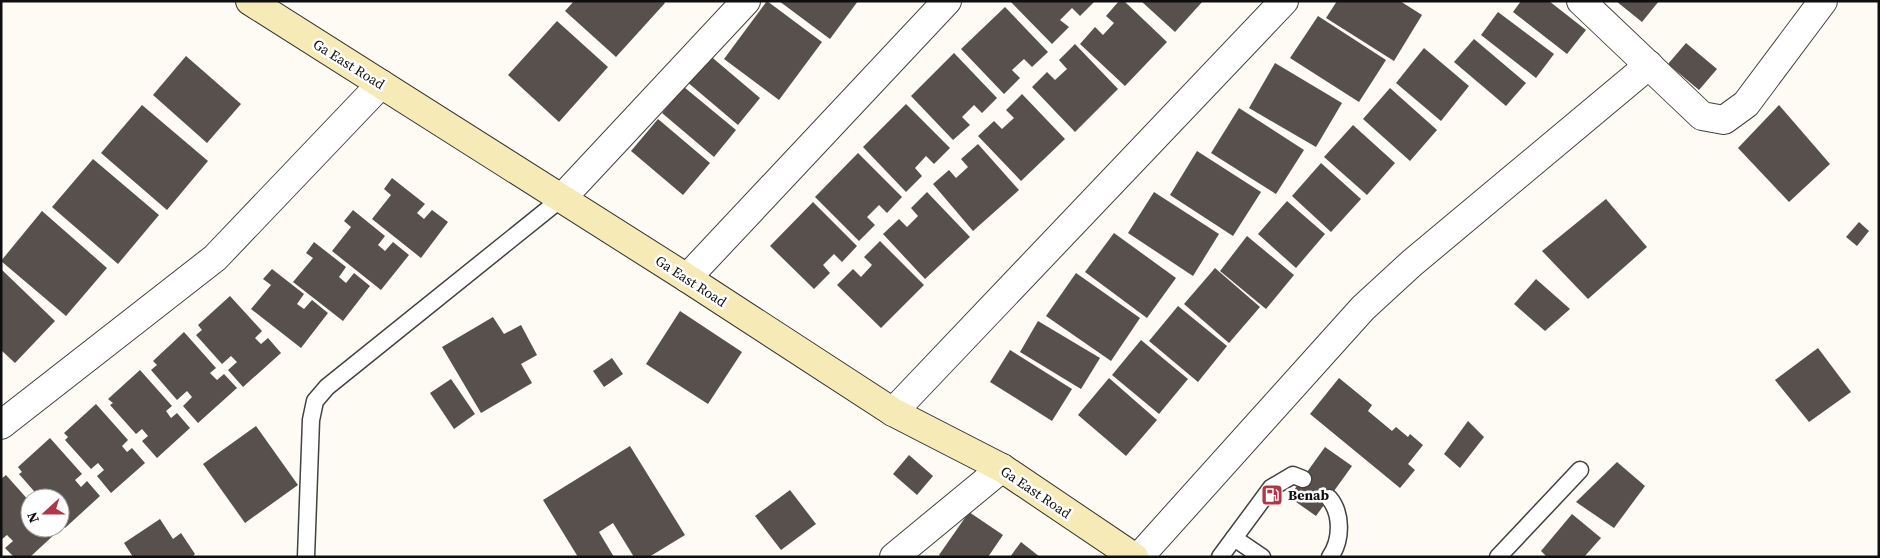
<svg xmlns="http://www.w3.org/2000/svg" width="1880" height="558" font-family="'Source Serif 4',serif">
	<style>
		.building { fill: #57504d }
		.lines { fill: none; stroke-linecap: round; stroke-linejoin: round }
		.lane-casing { stroke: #424242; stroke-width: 19 }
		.street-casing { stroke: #424242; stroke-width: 30 }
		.secondary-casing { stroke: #313131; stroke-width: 30 }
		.lane { stroke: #fff; stroke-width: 16 }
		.street { stroke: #fff; stroke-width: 28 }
		.secondary { stroke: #f6eab6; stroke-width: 28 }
		.labels { text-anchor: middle; stroke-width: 5; stroke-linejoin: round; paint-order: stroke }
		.street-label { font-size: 14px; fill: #0f0f0f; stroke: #fff }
		.poi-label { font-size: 14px; font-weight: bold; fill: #0f0f0f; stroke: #fff; text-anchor: start }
	</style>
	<rect width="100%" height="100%" fill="#fdfbf3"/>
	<g class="building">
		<polygon points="574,1 663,1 665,3 616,57 565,11"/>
		<polygon points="767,1 822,42 779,100 724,59"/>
		<polygon points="779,1 858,1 830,39"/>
		<polygon points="1010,1 1095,1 1080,16 1072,8 1060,20 1069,27 1052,44"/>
		<polygon points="1119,1 1124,1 1167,42 1125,86 1080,44 1095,27 1103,35 1114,23 1106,16"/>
		<polygon points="1141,1 1203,1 1175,32"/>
		<polygon points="1337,1 1400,1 1422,15 1394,61 1326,18"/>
		<polygon points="1521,1 1549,1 1586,30 1567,54 1513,12"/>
		<polygon points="1616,1 1659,1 1642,22"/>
		<polygon points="1005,7 1048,52 1032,67 1024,59 1012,70 1020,78 1004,94 961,49"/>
		<polygon points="1498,12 1554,54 1536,78 1481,35"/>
		<polygon points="1318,16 1386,60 1359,102 1290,58"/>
		<polygon points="557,21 608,67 559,122 508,75"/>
		<polygon points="1474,39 1526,83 1506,106 1454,62"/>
		<polygon points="1686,43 1717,69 1699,90 1668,64"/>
		<polygon points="1075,44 1118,89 1075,132 1032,87 1047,72 1055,80 1067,69 1059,60"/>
		<polygon points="1424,48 1469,86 1441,121 1396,83"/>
		<polygon points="954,53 997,98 982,113 974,105 962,117 970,125 953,140 911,96"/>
		<polygon points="708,54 760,98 738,125 686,81"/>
		<polygon points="186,56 241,104 207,143 153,95"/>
		<polygon points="1275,63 1342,103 1316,147 1249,108"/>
		<polygon points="684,87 736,130 714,157 662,113"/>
		<polygon points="1390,88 1437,130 1410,161 1363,119"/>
		<polygon points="1022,94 1065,139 1021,181 978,136 994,121 1002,129 1014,118 1006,110"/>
		<polygon points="906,104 950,148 934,164 926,156 915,168 922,176 906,192 863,147"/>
		<polygon points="142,105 208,161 167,210 101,153"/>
		<polygon points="1779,105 1830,164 1789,202 1738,148"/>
		<polygon points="1239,108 1304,150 1276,194 1211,153"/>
		<polygon points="658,119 710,163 683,195 631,151"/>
		<polygon points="1353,125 1395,163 1367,195 1324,157"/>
		<polygon points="978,144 1019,190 973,231 933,184 949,170 956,178 968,167 961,159"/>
		<polygon points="1197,151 1261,192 1233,236 1170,195"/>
		<polygon points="858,153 902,197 887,213 879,205 867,217 875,225 859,241 815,197"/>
		<polygon points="93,159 159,215 118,264 52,207"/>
		<polygon points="1321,163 1361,199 1331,232 1292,196"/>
		<polygon points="392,178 425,204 417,213 424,219 432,210 448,222 421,258 372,219 391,195 384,189"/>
		<polygon points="927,192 970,237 925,279 883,234 899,219 907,227 918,216 911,208"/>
		<polygon points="1154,192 1219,234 1193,276 1128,233"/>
		<polygon points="1606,199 1647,247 1588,299 1542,251"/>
		<polygon points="1287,201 1325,234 1296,268 1258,234"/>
		<polygon points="813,202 857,246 842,262 834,254 823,265 830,273 814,289 770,246"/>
		<polygon points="353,210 385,236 378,245 385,251 393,242 409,255 381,290 332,251 351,227 344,221"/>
		<polygon points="42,211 107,268 66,316 1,261"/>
		<polygon points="1859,222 1869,231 1857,246 1846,237"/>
		<polygon points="1114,233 1176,278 1147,318 1085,272"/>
		<polygon points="1247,236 1294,275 1266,309 1220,271"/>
		<polygon points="880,241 924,285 881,328 837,285 853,269 861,277 872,265 864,257"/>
		<polygon points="314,242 346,267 339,277 346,283 354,273 370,286 343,321 293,282 313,258 306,253"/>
		<polygon points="1215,268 1260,307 1229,343 1184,304"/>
		<polygon points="1,269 55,321 15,363 1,350"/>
		<polygon points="272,269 304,294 297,304 304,309 312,300 328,313 301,348 251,309 271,285 263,279"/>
		<polygon points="1076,273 1140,318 1111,361 1046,316"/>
		<polygon points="1536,279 1570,309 1545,331 1514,304"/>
		<polygon points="230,296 262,331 255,338 261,344 268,338 281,353 243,387 228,370 237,362 231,356 222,364 196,335 202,330 198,325"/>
		<polygon points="1178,306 1227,346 1198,382 1149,341"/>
		<polygon points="680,311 742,352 708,404 646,364"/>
		<polygon points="493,317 504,334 521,325 537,355 521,364 532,383 481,413 442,347"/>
		<polygon points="1038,321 1100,358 1081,389 1020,352"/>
		<polygon points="184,332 216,368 210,373 217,380 224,374 237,388 198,423 183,406 192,397 187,391 177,400 151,370 157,365 153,361"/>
		<polygon points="1141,340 1188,379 1159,414 1112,375"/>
		<polygon points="1818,348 1851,392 1809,422 1775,380"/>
		<polygon points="1010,350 1072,389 1052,421 990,382"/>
		<polygon points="612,358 623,374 604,387 593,371"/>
		<polygon points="140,370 172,406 166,411 171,418 177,413 190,428 157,458 142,441 148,436 142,429 136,434 110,405 113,403 108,399"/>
		<polygon points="1109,378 1157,420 1126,456 1078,415"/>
		<polygon points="1339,378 1372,405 1368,411 1392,431 1396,427 1408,437 1410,434 1423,445 1408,464 1415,470 1400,488 1310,414"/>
		<polygon points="451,379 475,414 454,429 430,393"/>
		<polygon points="96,404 128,440 122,446 127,452 132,448 145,463 111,493 97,476 104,470 98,463 91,469 65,440 68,437 64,433"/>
		<polygon points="1468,421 1484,437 1460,468 1444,454"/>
		<polygon points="256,426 298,485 245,523 203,464"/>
		<polygon points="50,438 82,474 75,480 81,487 87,481 100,496 65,528 60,523 60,498 40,498 19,474 22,472 18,467"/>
		<polygon points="630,446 685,535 649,557 634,557 613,523 599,532 614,557 578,557 543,500"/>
		<polygon points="1325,447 1352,466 1316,516 1289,497"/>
		<polygon points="909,455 933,476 917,495 893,474"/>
		<polygon points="1617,462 1645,486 1614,528 1576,502"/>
		<polygon points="6,475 30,502 30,528 52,528 56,533 30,557 14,557 5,548 13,541 7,535 1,540 1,479"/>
		<polygon points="790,490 816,524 781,550 755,516"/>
		<polygon points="969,512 1003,535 988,557 942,557 939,555"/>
		<polygon points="1572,514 1601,538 1584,557 1547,557 1541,551"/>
		<polygon points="160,519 173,539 181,533 195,554 192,557 133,557 124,543"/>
		<polygon points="1021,542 1040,557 1010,557"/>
	</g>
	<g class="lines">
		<g class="lane-casing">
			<g id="lane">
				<path d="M1329,498C1342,513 1342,540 1330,557"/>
				<polyline points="1234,538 1262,557"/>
				<polyline points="306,557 311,420 315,401 327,387 562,198"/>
				<polyline points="1220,557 1271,488 1293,475 1303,479"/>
				<polyline points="1498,557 1580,470"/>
			</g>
		</g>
		<g class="street-casing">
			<g id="street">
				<polyline points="1581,1 1702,116 1724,120 1746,104 1823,1"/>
				<polyline points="562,198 746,1"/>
				<polyline points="687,278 947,1"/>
				<polyline points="893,412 1284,1"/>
				<polyline points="1,425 215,258 381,84"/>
				<polyline points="894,557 1002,468"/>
				<polyline points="1139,557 1363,308 1412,263 1649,65"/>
			</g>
		</g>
		<g class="secondary-casing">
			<polyline id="secondary" points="250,1 687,278 893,412 1002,468 1134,557"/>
		</g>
		<use href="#lane" class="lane"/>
		<use href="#street" class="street"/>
		<use href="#secondary" class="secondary"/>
	</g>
	<defs>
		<g id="fuel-square" transform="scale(1.125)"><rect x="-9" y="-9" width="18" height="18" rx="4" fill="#af3747" stroke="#fff"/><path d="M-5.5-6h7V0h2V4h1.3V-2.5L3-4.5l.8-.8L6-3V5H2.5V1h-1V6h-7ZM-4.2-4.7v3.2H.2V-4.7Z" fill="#fff"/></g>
	</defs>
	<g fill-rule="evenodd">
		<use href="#fuel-square" x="1272" y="495"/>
	</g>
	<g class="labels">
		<g class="street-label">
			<text transform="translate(349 64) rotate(32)" y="5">Ga East Road</text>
			<text transform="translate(691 281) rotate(33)" y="5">Ga East Road</text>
			<text transform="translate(1036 492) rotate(34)" y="5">Ga East Road</text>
		</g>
		<g class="poi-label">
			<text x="1288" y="500">Benab</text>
		</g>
	</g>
	<rect width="1880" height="558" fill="none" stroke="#0f0f0f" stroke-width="5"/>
	<g transform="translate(45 513) rotate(249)"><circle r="24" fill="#ffffff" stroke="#9f9f9f"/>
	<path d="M0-4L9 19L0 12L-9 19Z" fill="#af3747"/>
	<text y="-8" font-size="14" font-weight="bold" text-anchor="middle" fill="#0f0f0f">N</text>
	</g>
</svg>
